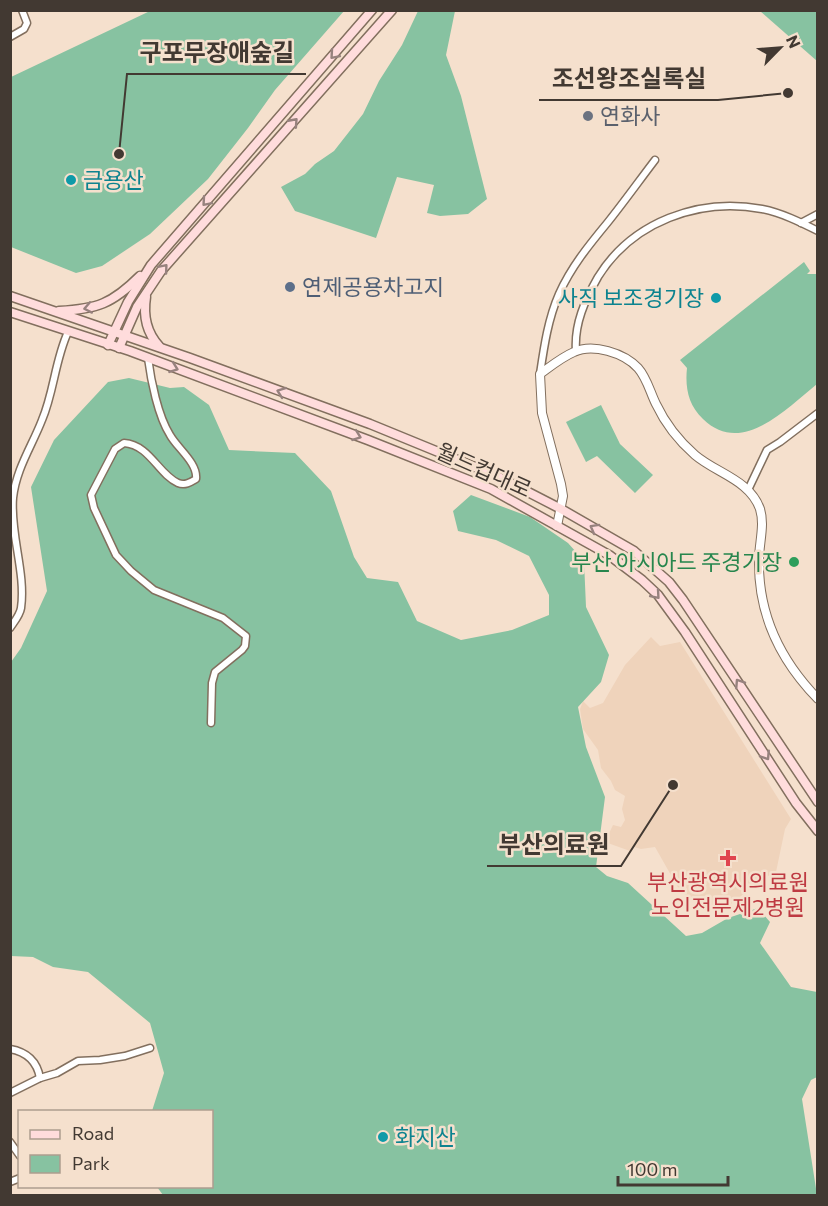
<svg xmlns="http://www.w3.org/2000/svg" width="828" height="1206" font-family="Commissioner,'Noto Sans KR',sans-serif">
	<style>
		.built { fill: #efd3bb }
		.green { fill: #87c2a1 }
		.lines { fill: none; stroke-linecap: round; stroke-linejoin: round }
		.minor-casing { stroke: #826f5e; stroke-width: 9 }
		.tertiary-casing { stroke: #826f5e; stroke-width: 10 }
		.secondary-casing { stroke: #826f5e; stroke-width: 11 }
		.minor { stroke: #fff; stroke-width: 6 }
		.tertiary { stroke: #fff; stroke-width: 8 }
		.secondary { stroke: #ffdcdc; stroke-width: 8 }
		.oneway { stroke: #97827e }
		.worship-dot { fill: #6b7280; stroke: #f5e0cd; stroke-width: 2 }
		.culture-dot { fill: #0f9aa8; stroke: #f5e0cd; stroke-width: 2 }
		.service-dot { fill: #5c6f8a; stroke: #f5e0cd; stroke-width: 2 }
		.leisure-dot { fill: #2e9e5b; stroke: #f5e0cd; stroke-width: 2 }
		.health-dot { fill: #e0444e; stroke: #f5e0cd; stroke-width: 2 }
		.labels { text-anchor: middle; stroke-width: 5; stroke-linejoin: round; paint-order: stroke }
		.worship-label { font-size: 22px; fill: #5b616d; stroke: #f5e0cd; text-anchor: start }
		.culture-label { font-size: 22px; fill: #0d838f; stroke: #f5e0cd; text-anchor: start }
		.service-label { font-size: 22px; fill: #4e5e75; stroke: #f5e0cd; text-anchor: start }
		.street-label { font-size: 22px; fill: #423932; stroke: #f5e0cd }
		.leisure-label { font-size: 22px; fill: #27864d; stroke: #f5e0cd; text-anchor: end }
		.health-label { font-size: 22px; fill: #be3a42; stroke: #f5e0cd }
		.leader { fill: none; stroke: #423932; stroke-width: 2 }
		.callout-dot { fill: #423932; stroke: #f5e0cd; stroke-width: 2 }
		.callout-label { font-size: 24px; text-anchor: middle; font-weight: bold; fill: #423932; stroke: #f5e0cd; stroke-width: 5; stroke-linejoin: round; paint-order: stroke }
	</style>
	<rect width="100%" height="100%" fill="#f5e0cd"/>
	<polygon class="built" points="651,637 660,646 680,642 791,819 785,829 776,872 764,878 727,907 718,910 695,901 680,891 655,847 641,849 634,847 630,851 605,842 613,825 621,827 625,820 622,809 625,796 615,790 611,781 601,768 598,750 583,729 580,709 583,701 590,708 603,703 625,665"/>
	<g class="green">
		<polygon points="150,11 344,11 275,90 248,128 208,179 150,234 102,266 76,273 11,247 11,77"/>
		<polygon points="418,11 455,11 446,55 461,96 487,199 468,214 440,216 427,213 434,185 397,177 376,238 295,211 281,187 305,174 315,164 334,151 363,114 379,81 402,45"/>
		<polygon points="760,11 817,11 817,61"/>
		<path d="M804,262L810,271L807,274H817V384C787,408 742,457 703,419C688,405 685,387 687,368L680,360Z"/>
		<polygon points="129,378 170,388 184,387 209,405 229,450 295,453 331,491 354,557 367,578 398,582 417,621 461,640 512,630 549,615 549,595 529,556 496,540 458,531 453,511 471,495 530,517 568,543 584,561 586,607 609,655 601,682 578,707 586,747 605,797 596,867 607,876 628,883 686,936 702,933 728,918 758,908 770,922 760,943 791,987 817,992 817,1077 811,1080 802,1099 817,1195 163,1195 157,1187 212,1186 212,1112 152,1111 164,1073 150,1023 88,972 53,967 33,957 11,956 11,662 21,648 47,591 31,487 54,440 108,382"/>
		<polygon points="601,405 620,444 653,475 635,493 597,456 586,462 566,422"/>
	</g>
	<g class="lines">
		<g class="minor-casing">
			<g id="minor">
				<polyline points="10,37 24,29 27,23 22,10"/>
				<polyline points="801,223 818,214"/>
				<path d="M576,351C574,324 585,300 598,277C632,222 699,197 762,209C782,213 800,222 818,231"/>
				<path d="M148,358C151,381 158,416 170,435C177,448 198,463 196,479C191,482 185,486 178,483C158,474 150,445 124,443L115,449L91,495L94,508L116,555L131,571L154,590L223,618L246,636L245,646L242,650L215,672L212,683L211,723"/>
				<path d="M540,374C544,347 548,319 559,294C571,267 589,245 608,222C624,202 639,181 655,160"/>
				<polyline points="748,490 767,450 780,442 818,413"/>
				<path d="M10,628C14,622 20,615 21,608C26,573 10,534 13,498C16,469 32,446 42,420C54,392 55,360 68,332"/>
				<path d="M10,1049C27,1052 37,1061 40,1078"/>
				<polyline points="10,1093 40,1078 57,1073 78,1061 100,1060 125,1056 150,1048"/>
				<polyline points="10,1142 20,1156"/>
				<polyline points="10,1182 20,1178"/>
			</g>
		</g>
		<g class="tertiary-casing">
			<path id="tertiary" d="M557,526L563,496L561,484L542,413L540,374C551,366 562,357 574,352C593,343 624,353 638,368C647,378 650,392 656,404C665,423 679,441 695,455C716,473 750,480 760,509C765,525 759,543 759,560C758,614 780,660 818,699"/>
		</g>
		<g class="secondary-casing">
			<g id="secondary">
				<polyline points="10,296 190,358 370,424 497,476 561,509 634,551 669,582 683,600 818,802"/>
				<path d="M146,297C143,316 146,332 159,346"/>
				<path d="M59,311C97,309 112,304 140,276"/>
				<polyline points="10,312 130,351 368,440 491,489 609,555 642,580 658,595 685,632 796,803 818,831"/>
				<polyline points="108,345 128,302 151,265 372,10"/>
				<polyline points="119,348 137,307 161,271 392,10"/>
			</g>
		</g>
		<use href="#minor" class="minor"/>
		<use href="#tertiary" class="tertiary"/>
		<use href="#secondary" class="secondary"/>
	</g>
	<defs><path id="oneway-chevron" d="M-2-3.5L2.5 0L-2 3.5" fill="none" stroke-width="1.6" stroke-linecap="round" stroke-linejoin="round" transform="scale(1.5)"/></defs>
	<g class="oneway">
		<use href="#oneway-chevron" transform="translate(334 55) rotate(131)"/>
		<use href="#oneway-chevron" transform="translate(294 122) rotate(-48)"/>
		<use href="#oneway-chevron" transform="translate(206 202) rotate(131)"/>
		<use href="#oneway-chevron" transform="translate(164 268) rotate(-50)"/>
		<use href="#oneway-chevron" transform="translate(88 308) rotate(169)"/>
		<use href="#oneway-chevron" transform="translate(174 368) rotate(20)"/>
		<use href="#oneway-chevron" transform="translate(281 392) rotate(-160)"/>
		<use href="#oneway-chevron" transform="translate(357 436) rotate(20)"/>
		<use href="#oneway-chevron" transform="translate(594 528) rotate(-151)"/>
		<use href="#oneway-chevron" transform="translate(656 595) rotate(49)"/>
		<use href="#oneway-chevron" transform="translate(739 683) rotate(-123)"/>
		<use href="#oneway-chevron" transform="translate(766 756) rotate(57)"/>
	</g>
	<circle class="worship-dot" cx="588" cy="116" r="6"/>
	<g class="culture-dot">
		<circle cx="71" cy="180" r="6"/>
		<circle cx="716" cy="298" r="6"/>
		<circle cx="383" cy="1137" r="6"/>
	</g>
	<circle class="service-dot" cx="290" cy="287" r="6"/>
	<circle class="leisure-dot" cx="794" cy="562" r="6"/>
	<path class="health-dot" d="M725 849h6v6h6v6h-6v6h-6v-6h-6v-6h6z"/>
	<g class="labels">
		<g class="worship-label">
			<text x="600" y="124">연화사</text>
		</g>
		<g class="culture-label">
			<text x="83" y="188">금용산</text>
			<text x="704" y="306" text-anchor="end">사직 보조경기장</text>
			<text x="395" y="1145">화지산</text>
		</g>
		<g class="service-label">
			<text x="302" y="295">연제공용차고지</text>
		</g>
		<g class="street-label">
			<text transform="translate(484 470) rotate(24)" y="8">월드컵대로</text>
		</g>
		<g class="leisure-label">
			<text x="782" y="570">부산 아시아드 주경기장</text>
		</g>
		<g class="health-label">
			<text x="728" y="890">부산광역시의료원<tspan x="728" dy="25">노인전문제2병원</tspan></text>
		</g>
	</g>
	<path class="leader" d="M119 154L127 74H306M788 93L718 100H539M673 785L621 866H487"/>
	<g class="callout-dot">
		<circle cx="119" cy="154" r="6"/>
		<circle cx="788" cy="93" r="6"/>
		<circle cx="673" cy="785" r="6"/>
	</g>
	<g class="callout-label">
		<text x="217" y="61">구포무장애숲길</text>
		<text x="629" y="87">조선왕조실록실</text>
		<text x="554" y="853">부산의료원</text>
	</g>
	<rect width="828" height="1206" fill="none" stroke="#423932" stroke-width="24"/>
	<rect x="18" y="1110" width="195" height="78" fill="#f5e0cd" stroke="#ad9d8f" stroke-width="1.5"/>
	<rect x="30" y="1130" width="30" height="9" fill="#ffdcdc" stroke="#ad9d8f" stroke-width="1.5"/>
	<text x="72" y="1140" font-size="18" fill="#423932">Road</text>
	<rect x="30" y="1155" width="30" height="18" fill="#87c2a1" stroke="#ad9d8f" stroke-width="1.5"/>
	<text x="72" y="1170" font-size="18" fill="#423932">Park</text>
	<g transform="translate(780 48) rotate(65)" stroke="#f5e0cd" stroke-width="4.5" paint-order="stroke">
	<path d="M0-4.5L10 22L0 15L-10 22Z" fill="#423932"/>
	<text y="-9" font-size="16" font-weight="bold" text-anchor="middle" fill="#423932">N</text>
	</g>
	<path d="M618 1176v9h110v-9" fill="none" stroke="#423932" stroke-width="3"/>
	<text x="627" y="1176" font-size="18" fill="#423932" stroke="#f5e0cd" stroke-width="4.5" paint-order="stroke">100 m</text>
</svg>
